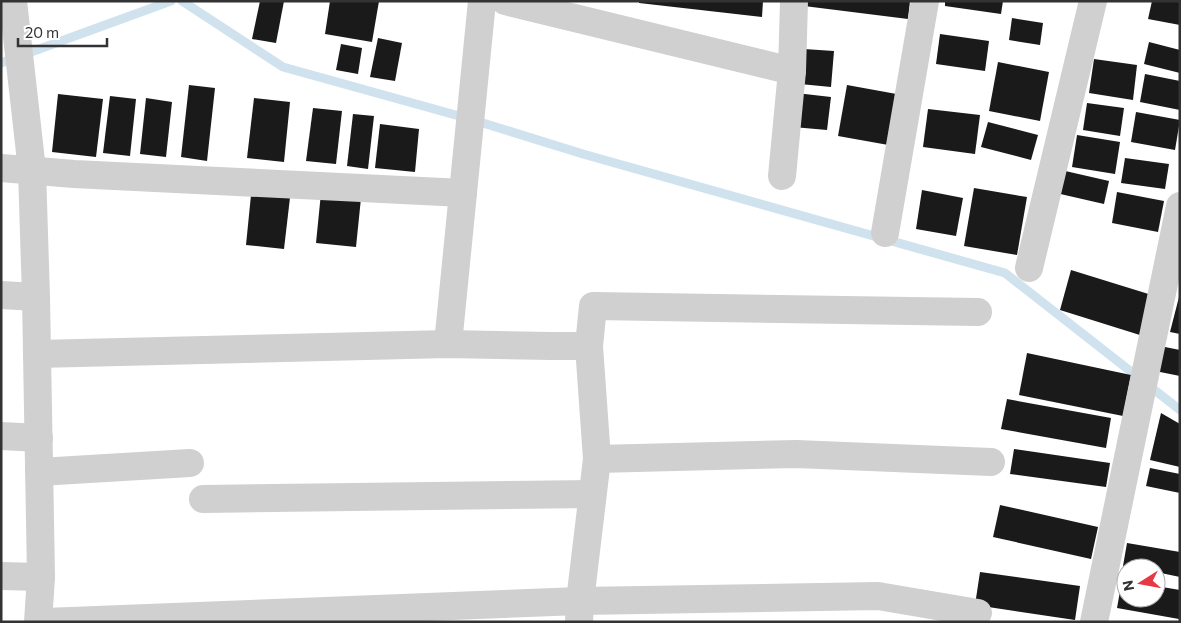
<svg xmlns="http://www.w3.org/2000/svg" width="1181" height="623" font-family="Commissioner,sans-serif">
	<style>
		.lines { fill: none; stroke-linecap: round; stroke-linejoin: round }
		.stream { stroke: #cfe2ee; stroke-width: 9 }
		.building { fill: #1a1a1a }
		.minor { stroke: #d0d0d0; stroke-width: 28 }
	</style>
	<rect width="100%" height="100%" fill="#fff"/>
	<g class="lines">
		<g class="stream">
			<polyline points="182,1 283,67 470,119 583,154 1005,273 1180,410"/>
			<polyline points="1,63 171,1"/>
		</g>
	</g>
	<g class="building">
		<polygon points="260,1 284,1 276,43 252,39"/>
		<polygon points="330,1 379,1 372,42 325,34"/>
		<polygon points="639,1 763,1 762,17 639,3"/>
		<polygon points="804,1 910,1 908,19 804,6"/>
		<polygon points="945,1 1003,1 1001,14 945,6"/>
		<polygon points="1152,1 1180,1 1180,25 1148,19"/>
		<polygon points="1012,18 1043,23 1040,45 1009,40"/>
		<polygon points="940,34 989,41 985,71 936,64"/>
		<polygon points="378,38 402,43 395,81 370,77"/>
		<polygon points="1149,42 1180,50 1180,73 1144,64"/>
		<polygon points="341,44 362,48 358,74 336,70"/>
		<polygon points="804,49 834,51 831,87 800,84"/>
		<polygon points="1094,59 1137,65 1133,100 1089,93"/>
		<polygon points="998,62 1049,72 1040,121 989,111"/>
		<polygon points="1145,74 1180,81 1180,110 1140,102"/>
		<polygon points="189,85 215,88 207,161 181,157"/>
		<polygon points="847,85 902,95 894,146 838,136"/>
		<polygon points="796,93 831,97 827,130 793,127"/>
		<polygon points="58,94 103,99 96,157 52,152"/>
		<polygon points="110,96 136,99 130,156 103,153"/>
		<polygon points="146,98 172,102 166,157 140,154"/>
		<polygon points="254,98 290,102 284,162 247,158"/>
		<polygon points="1087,103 1124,108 1120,136 1083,130"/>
		<polygon points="313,108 342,111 336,164 306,161"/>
		<polygon points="928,109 980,115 975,154 923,147"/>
		<polygon points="1136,112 1180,120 1175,150 1131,142"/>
		<polygon points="353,114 374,116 368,169 347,166"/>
		<polygon points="988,122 1038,135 1031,160 981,147"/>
		<polygon points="380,124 419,129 415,172 375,168"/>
		<polygon points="1077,135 1120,142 1115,174 1072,167"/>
		<polygon points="1125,158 1169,164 1165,189 1121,183"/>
		<polygon points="1061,170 1109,181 1104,204 1056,193"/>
		<polygon points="252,185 291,189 284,249 246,245"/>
		<polygon points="974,188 1027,197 1017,255 964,246"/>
		<polygon points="922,190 963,198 956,236 916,229"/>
		<polygon points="1117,192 1164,201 1158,232 1112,223"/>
		<polygon points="321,193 361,198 356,247 316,243"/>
		<polygon points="1071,270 1155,296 1143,336 1060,310"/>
		<polygon points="1179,297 1180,298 1180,334 1170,332"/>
		<polygon points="1160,346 1180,350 1180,376 1155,371"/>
		<polygon points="1027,353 1131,375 1123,416 1019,395"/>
		<polygon points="1007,399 1111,418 1106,448 1001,429"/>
		<polygon points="1161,413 1180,424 1180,467 1150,460"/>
		<polygon points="1014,449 1110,463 1106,487 1010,474"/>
		<polygon points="1150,468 1180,474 1180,493 1146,486"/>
		<polygon points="1000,505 1098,527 1091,559 993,537"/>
		<polygon points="1127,543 1180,552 1180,577 1156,572 1156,568 1133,568 1123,566"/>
		<polygon points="980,572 1080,586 1075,620 975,605"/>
		<polygon points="1122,580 1126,580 1126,598 1156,598 1156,586 1180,590 1179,619 1117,608"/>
	</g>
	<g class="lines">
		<g class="minor">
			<polyline points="13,1 32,170 36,297 41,577 38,622"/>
			<polyline points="505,1 792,71 782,176"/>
			<polyline points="792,71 794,1"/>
			<polyline points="1,168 74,174 463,193"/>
			<polyline points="885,233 925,1"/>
			<polyline points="1029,268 1093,1"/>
			<polyline points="1,295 36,297"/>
			<polyline points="448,344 482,1"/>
			<polyline points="589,346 593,306 978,312"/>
			<polyline points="37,354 448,344 551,346 589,346 597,459 580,601 579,622"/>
			<polyline points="1,436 39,438"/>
			<polyline points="597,459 796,454 991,462"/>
			<polyline points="39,472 190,463"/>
			<polyline points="203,499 592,494"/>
			<polyline points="1,576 41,577"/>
			<polyline points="45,622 580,601 878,596 978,613"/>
			<polyline points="1094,622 1180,206"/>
		</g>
	</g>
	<rect width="1181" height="623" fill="none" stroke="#333333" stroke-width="5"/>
	<g transform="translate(1141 583) rotate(259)"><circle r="24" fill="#ffffff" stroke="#adadad"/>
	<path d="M0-4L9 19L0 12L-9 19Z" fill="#e63946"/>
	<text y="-8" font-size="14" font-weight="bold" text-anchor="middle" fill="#333333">N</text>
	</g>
	<path d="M18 38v8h89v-8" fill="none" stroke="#333333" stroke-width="2.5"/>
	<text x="25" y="38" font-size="15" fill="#333333" stroke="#ffffff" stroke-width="4" paint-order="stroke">20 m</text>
</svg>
